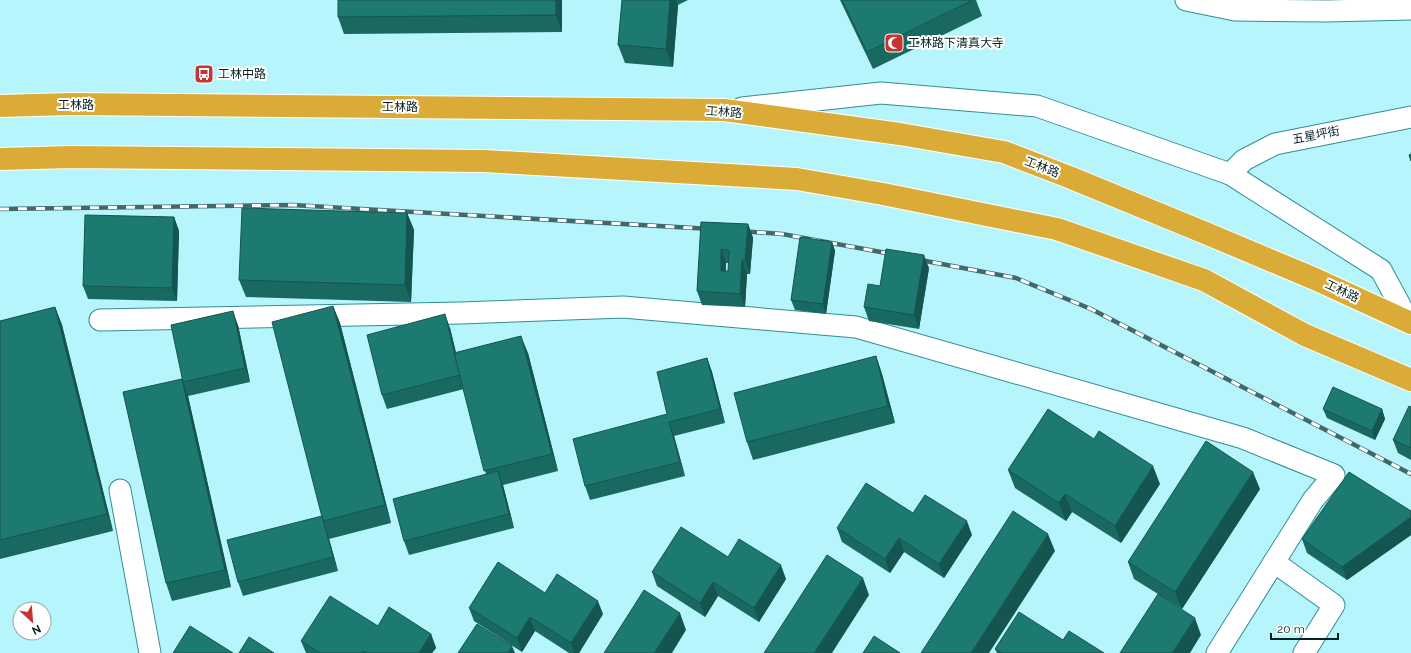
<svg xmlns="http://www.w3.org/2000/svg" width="1411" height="653" font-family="Raleway,'Noto Sans SC',sans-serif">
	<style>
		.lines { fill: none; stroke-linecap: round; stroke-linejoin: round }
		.minor-casing { stroke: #338c97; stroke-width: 23 }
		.highway-casing { stroke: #fff; stroke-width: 24 }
		.minor { stroke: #fff; stroke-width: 21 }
		.highway { stroke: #daab36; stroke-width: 22 }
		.rail-casing { stroke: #42686d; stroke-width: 4.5 }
		.rail { stroke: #fff; stroke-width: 3; stroke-dasharray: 9; stroke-linecap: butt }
		.wall { fill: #196961; fill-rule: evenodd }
		.shaded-wall { fill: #14554f }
		.building { fill: #1d7a71; stroke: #14554f; fill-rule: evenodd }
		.labels { text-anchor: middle; stroke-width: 4; stroke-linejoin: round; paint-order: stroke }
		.poi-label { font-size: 12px; fill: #062023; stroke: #fff; text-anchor: start }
		.street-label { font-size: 12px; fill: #062023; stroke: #fff }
	</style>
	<rect width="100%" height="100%" fill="#b7f5fd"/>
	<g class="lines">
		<g class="minor-casing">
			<g id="minor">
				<polyline points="1186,0 1235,10 1327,11 1411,9"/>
				<polyline points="742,108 881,93 1037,106 1230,174 1381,270 1409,322"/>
				<polyline points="1230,174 1244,160 1275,144 1411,117"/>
				<polyline points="100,320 460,313 623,307 856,327 1243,438 1334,475 1313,500 1217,653"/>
				<polyline points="120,490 150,653"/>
				<polyline points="1274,562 1334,605 1304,653"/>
			</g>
		</g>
		<g class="highway-casing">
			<g id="highway">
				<polyline points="0,106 71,104 724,110 900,134 1004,152 1069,177 1203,232 1315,279 1411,323"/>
				<polyline points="0,159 71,157 484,161 797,179 883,194 1057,229 1204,280 1305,335 1411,380"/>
			</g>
		</g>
		<use href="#minor" class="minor"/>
		<use href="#highway" class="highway"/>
		<g class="rail-casing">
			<g id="rail">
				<polyline points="0,209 292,205 711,229"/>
				<polyline points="739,231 782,234 897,255"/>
				<polyline points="915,259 1016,278 1091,309 1411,474"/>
			</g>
		</g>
		<use href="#rail" class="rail"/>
	</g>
	<g class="wall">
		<polygon points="338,0 562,0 562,32 344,34 338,17"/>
		<polygon points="622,0 688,0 678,5 673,67 625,63 618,45"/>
		<polygon points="840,0 976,0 982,16 873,69"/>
		<polygon points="407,213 414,230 411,302 246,297 239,280"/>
		<polygon points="174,217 179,231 177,301 88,299 83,286"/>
		<path d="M701,222L748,224L753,238L750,274H747L745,307L702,305L697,291ZM726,263H729L728,271H726Z"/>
		<polygon points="832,242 835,251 826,314 795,310 791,300"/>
		<polygon points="929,268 919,329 869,321 864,307 880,286"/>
		<polygon points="333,306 340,323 391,523 329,539 338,571 243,596 238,582 322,516"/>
		<polygon points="55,307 62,325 113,531 0,559 0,321"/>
		<polygon points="238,325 250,382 188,396 231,587 172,601 166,583 182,379"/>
		<polygon points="450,328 456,353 528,353 558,471 503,485 514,528 409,555 404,541 486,474 464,389 387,409 382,395"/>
		<polygon points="876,356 882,374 895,423 753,460 747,442"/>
		<polygon points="707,358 712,372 725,423 674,436 685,476 590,500 585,486 667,414"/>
		<polygon points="1411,407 1411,460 1398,453 1393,440"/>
		<polygon points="1323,409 1382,409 1385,419 1375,440 1327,418"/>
		<polygon points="1008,470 1160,484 1121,543 1072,512 1066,521 1015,488"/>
		<polygon points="1260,489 1182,609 1134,579 1128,562"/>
		<polygon points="913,513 972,535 944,578 904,552 890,573 842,542 837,528"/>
		<polygon points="1411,517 1411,535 1347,580 1307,553 1302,539"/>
		<polygon points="728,557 786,579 759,622 718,596 705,617 657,586 652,572"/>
		<polygon points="545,593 603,614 579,653 569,653 535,631 522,652 474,621 469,608"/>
		<polygon points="378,626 431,634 436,648 432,653 306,653 301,641"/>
		<polygon points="1063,640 1104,653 997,653 995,649"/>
	</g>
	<g class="shaded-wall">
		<polygon points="556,0 562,0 562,32 556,15"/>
		<polygon points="670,0 676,0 678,5 673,67 666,49"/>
		<polygon points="407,213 414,230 411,302 405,285"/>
		<polygon points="174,217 179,231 177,301 172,288"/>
		<polygon points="748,224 753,238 750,274 745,260"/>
		<polygon points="832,242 835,251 826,314 823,304"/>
		<polygon points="721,249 726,263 726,284 721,271"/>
		<polygon points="924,255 929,268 919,329 914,315"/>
		<polygon points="742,260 747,274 745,307 740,294"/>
		<polygon points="333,306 340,323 391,523 385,505"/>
		<polygon points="55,307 62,325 113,531 107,514"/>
		<polygon points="233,311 238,325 250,382 245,368"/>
		<polygon points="445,314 450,328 465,389 460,375"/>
		<polygon points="521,336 528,353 558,471 552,454"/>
		<polygon points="876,356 882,374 895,423 888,406"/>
		<polygon points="707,358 712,372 725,423 720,409"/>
		<polygon points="182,379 188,396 231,587 225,570"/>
		<polygon points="1382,409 1385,419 1375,440 1372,431"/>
		<polygon points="669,422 674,436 685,476 680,462"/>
		<polygon points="1153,466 1160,484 1121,543 1115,526"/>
		<polygon points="498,471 503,485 514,528 509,514"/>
		<polygon points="1253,472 1260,489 1182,609 1175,592"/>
		<polygon points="1065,494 1072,512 1066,521 1059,503"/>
		<polygon points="1411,517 1411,535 1347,580 1342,567"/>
		<polygon points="967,521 972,535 944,578 939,564"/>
		<polygon points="325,527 329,539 338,571 333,557"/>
		<polygon points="1048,534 1055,551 989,653 971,653"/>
		<polygon points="899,538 904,552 890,573 885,559"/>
		<polygon points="781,565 786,579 759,622 754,608"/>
		<polygon points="863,578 869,595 832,653 814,653"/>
		<polygon points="713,582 718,596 705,617 700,603"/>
		<polygon points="598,601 603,614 579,653 574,653 571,643"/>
		<polygon points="680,613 686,630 672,653 654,653"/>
		<polygon points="530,617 535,631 522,652 517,638"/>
		<polygon points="1195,618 1201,635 1190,653 1172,653"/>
		<polygon points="431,634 436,648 432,653 419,653"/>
		<polygon points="512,646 515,653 508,653"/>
	</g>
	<g class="building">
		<polygon points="338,0 556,0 556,15 338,17"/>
		<polygon points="622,0 670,0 666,49 618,45"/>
		<polygon points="842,0 973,0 867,52"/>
		<polygon points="1411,154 1411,161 1409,155"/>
		<polygon points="242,208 407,213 405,285 239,280"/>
		<polygon points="85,215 174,217 172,288 83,286"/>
		<path d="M701,222L748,224L745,260H742L740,294L697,291ZM721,249L729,250L728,271H721Z"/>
		<polygon points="800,237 832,242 823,304 791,300"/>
		<polygon points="886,249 924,255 914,315 864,307 868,284 880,286"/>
		<polygon points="333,306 385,505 323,521 272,322"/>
		<polygon points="55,307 107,514 0,540 0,321"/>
		<polygon points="233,311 245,368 183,382 171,325"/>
		<polygon points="445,314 460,375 382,395 367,335"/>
		<polygon points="521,336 552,454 484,471 454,353"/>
		<polygon points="876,356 888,406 747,442 734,393"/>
		<polygon points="707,358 720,409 669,422 680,462 585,486 573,439 667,414 657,372"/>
		<polygon points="182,379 225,570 166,583 123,392"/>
		<polygon points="1333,387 1382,409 1372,431 1323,409"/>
		<polygon points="1409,406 1411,407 1411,448 1393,440"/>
		<polygon points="1048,409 1094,439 1099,431 1153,466 1115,526 1065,494 1059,503 1008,470"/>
		<polygon points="1206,441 1253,472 1175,592 1128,562"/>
		<polygon points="498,471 509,514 404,541 393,499"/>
		<polygon points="1349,472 1411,511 1411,517 1342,567 1302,539"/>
		<polygon points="866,483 913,513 925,495 967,521 939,564 899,538 885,559 837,528"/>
		<polygon points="1013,511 1048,534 971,653 921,653"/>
		<polygon points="322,516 333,557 238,582 227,540"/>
		<polygon points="681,527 728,557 739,539 781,565 754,608 713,582 700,603 652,572"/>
		<polygon points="827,555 863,578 814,653 764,653"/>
		<polygon points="498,562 545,593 557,574 598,601 571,643 530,617 517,638 469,608"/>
		<polygon points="644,590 680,613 654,653 604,653"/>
		<polygon points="1158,594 1195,618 1172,653 1120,653"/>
		<polygon points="330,596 378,626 389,607 431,634 419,653 367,653 363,651 361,653 320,653 301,641"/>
		<polygon points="1019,612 1063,640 1069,631 1104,653 1002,653 995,649"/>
		<polygon points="477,624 512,646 508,653 458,653"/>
		<polygon points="190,626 233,653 173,653"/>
		<polygon points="874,636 900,653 863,653"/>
		<polygon points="249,637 274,653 239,653"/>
	</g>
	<defs>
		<g id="mosque-square" transform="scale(1)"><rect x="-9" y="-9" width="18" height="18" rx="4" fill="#c33433" stroke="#fff"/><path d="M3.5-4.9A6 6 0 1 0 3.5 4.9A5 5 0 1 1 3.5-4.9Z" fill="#fff"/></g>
		<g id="bus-square" transform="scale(1)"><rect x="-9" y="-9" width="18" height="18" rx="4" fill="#c33433" stroke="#fff"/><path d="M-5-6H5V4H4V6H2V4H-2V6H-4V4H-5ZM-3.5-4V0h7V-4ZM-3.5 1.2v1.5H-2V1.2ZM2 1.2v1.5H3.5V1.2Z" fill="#fff"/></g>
	</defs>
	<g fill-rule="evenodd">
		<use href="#mosque-square" x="894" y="43"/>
		<use href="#bus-square" x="204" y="74"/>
	</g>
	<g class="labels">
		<g class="poi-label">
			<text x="908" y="47">工林路下清真大寺</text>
			<text x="218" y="78">工林中路</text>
		</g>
		<g class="street-label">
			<text x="76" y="109">工林路</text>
			<text x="400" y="111">工林路</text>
			<text transform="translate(724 112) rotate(4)" y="4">工林路</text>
			<text transform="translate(1316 135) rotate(-11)" y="4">五星坪街</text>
			<text transform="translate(1042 167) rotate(21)" y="4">工林路</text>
			<text transform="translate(1342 291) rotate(25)" y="4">工林路</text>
		</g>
	</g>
	<g transform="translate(32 621) rotate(154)"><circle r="19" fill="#ffffff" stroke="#9ba6a7"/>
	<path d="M0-3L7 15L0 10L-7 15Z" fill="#c33433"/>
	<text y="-6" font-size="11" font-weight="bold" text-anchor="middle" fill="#062023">N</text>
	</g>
	<path d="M1271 633v6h67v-6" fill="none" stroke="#062023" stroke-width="2"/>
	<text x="1277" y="633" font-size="12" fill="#062023" stroke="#ffffff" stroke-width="3" paint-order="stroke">20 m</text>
</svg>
